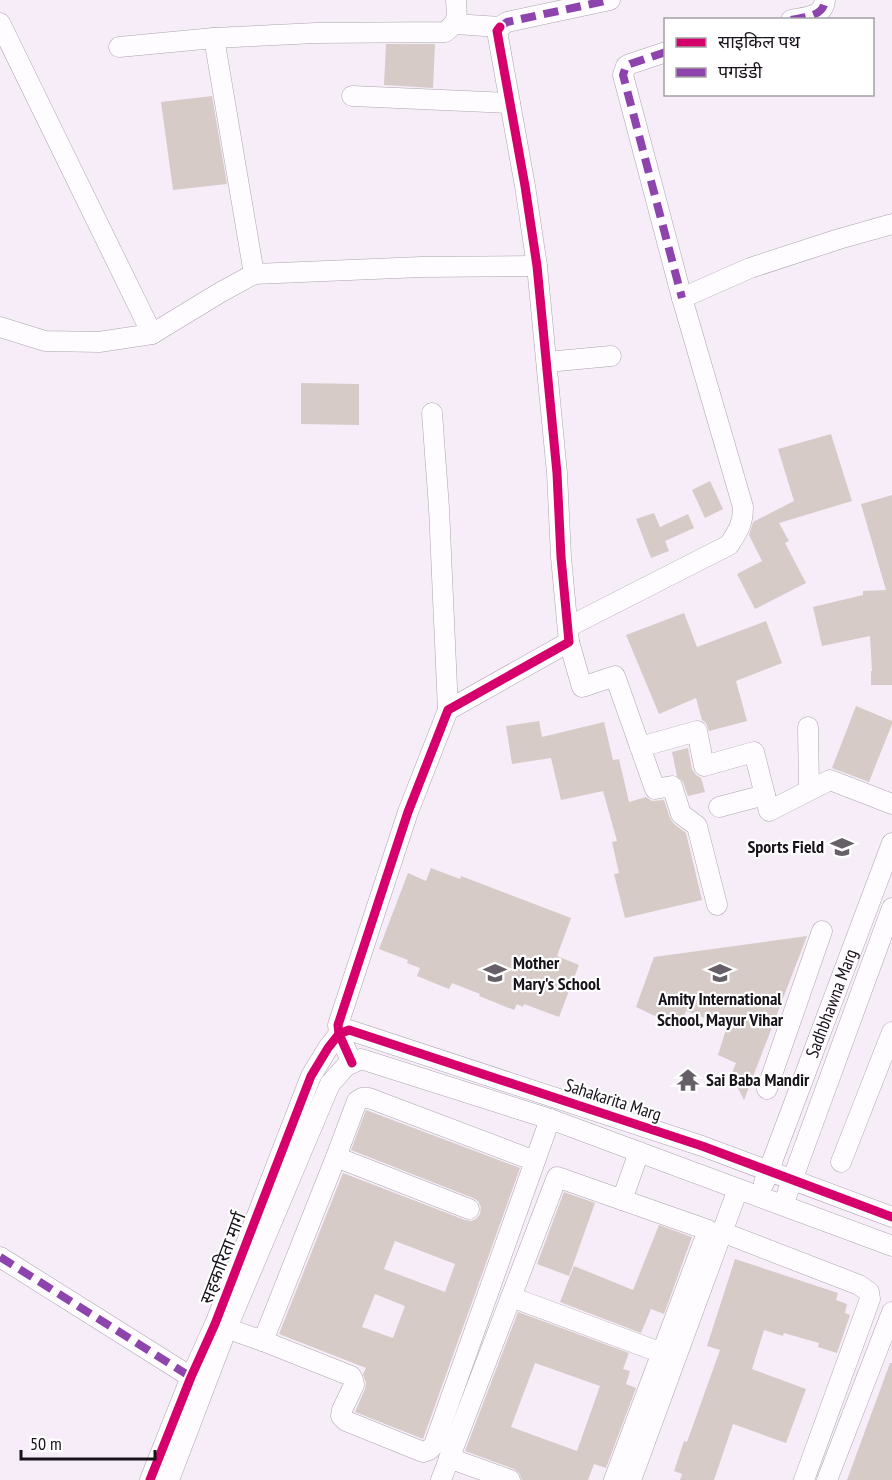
<svg xmlns="http://www.w3.org/2000/svg" width="892" height="1480" font-family="'PT Sans Narrow','Noto Sans Devanagari',sans-serif">
	<style>
		.building { fill: #d6cbc7; fill-rule: evenodd }
		.lines { fill: none; stroke-linecap: round; stroke-linejoin: round }
		.minor-casing { stroke: #aba4ad; stroke-width: 21 }
		.minor { stroke: #fefcfe; stroke-width: 20 }
		.quiet { stroke: #8e44ad; stroke-width: 8; stroke-dasharray: 15 8; stroke-linecap: butt }
		.cycleway-casing { stroke: #fff; stroke-width: 13 }
		.cycleway { stroke: #d6006c; stroke-width: 9 }
		.labels { text-anchor: middle; stroke-width: 4.5; stroke-linejoin: round; paint-order: stroke }
		.poi-label { font-size: 18px; font-weight: bold; fill: #18121a; stroke: #fff; text-anchor: start }
		.street-label { font-size: 18px; fill: #18121a; stroke: #fff }
	</style>
	<rect width="100%" height="100%" fill="#f6edf9"/>
	<g class="building">
		<polygon points="386,44 435,44 433,88 384,85"/>
		<polygon points="212,96 227,184 173,190 161,102"/>
		<polygon points="301,383 359,384 359,425 301,424"/>
		<polygon points="831,434 852,501 779,523 789,541 785,543 806,583 755,609 737,574 762,561 749,535 753,522 794,501 778,449"/>
		<polygon points="710,481 723,509 705,518 692,490"/>
		<polygon points="892,495 892,685 871,685 871,671 872,671 870,636 822,646 813,607 863,595 863,591 886,590 861,504"/>
		<polygon points="654,513 660,527 688,514 694,528 665,541 669,551 651,558 636,519"/>
		<polygon points="684,613 697,647 766,621 782,663 736,681 747,721 709,731 706,723 702,720 696,698 659,714 626,635"/>
		<polygon points="856,706 892,721 892,724 869,782 832,768"/>
		<polygon points="539,721 542,737 604,722 613,760 619,759 629,802 646,797 652,801 664,800 670,818 674,824 686,833 702,900 625,918 614,874 619,873 612,842 617,841 603,791 561,800 551,758 512,764 506,726"/>
		<polygon points="688,748 692,769 696,775 701,778 705,792 688,796 683,782 677,776 672,752"/>
		<polygon points="431,868 460,879 461,876 571,918 557,956 579,965 559,1017 524,1004 523,1007 517,1004 514,1010 479,996 480,994 452,983 449,989 417,976 420,968 407,963 408,960 379,949 408,873 426,881"/>
		<polygon points="807,936 744,1100 731,1075 736,1063 718,1055 727,1026 686,1011 680,1028 636,1007 654,957"/>
		<path d="M366,1110L520,1168L423,1439L355,1412L365,1389L366,1383L363,1374L366,1368L279,1334L343,1173L465,1220L471,1221L476,1219L480,1214L481,1207L478,1201L473,1198L351,1150ZM395,1241L455,1264L445,1292L384,1269ZM375,1294L405,1306L393,1338L362,1327Z"/>
		<polygon points="564,1192 595,1203 569,1276 537,1264"/>
		<polygon points="659,1225 692,1237 664,1314 651,1309 641,1333 560,1302 574,1266 633,1290"/>
		<polygon points="735,1259 838,1293 836,1300 847,1304 845,1313 850,1315 837,1353 818,1347 819,1343 784,1333 783,1336 764,1330 752,1369 806,1389 786,1443 733,1424 714,1480 680,1480 682,1474 674,1471 684,1441 687,1442 720,1350 707,1346"/>
		<path d="M518,1312L629,1353L623,1369L630,1371L626,1384L636,1388L606,1468L594,1464L588,1480H522L519,1473L514,1469L465,1451ZM535,1363L600,1386L577,1451L511,1427Z"/>
		<polygon points="890,1363 892,1363 892,1480 847,1480"/>
	</g>
	<g class="lines">
		<g class="minor-casing">
			<g id="minor">
				<path d="M791,20C804,17 824,17 825,0"/>
				<polyline points="0,23 152,334"/>
				<polyline points="455,24 500,27 507,22 610,0"/>
				<polyline points="214,38 254,274"/>
				<path d="M119,47L214,38L316,33L445,32C459,22 457,16 456,0"/>
				<polyline points="352,96 510,103"/>
				<polyline points="682,298 750,268 839,239 892,224"/>
				<polyline points="0,327 45,341 99,342 152,334 221,292 254,274 421,267 537,266"/>
				<polyline points="547,362 611,356"/>
				<polyline points="432,413 439,508 448,710"/>
				<path d="M568,627L729,545C738,531 743,524 743,507L682,298L623,75L626,66L630,64L666,52"/>
				<polyline points="569,642 582,687 615,676 655,789 672,786 681,814 697,826 717,905"/>
				<polyline points="808,727 809,790"/>
				<polyline points="640,747 697,731 704,766 754,752 769,811 830,780 892,804"/>
				<polyline points="719,807 765,795"/>
				<polyline points="352,1063 339,1034 338,1025 408,812 448,710 569,642 561,557 557,473 537,266 525,186 497,31 500,27"/>
				<polyline points="767,1089 822,931"/>
				<polyline points="336,1157 469,1209"/>
				<polyline points="535,1161 369,1098 362,1098 357,1101 336,1157 263,1341 351,1376 353,1380 354,1385 342,1410 341,1416 346,1421 423,1452 429,1450 434,1445 550,1119"/>
				<polyline points="841,1162 892,1032"/>
				<path id="s1" d="M764,1183L892,843"/>
				<polyline points="622,1200 639,1152"/>
				<polyline points="783,1205 892,908"/>
				<polyline points="722,1232 859,1285 869,1292 870,1299 804,1480"/>
				<polyline points="0,1257 191,1377"/>
				<polyline points="511,1297 662,1353"/>
				<polyline points="215,1324 263,1341"/>
				<polyline points="449,1458 510,1480"/>
				<polyline points="150,1480 191,1377 215,1324 311,1076 328,1048 339,1034 349,1030 702,1146 892,1217"/>
				<polyline points="169,1480 227,1328 330,1084 346,1066 361,1059 550,1119 892,1246"/>
				<polyline points="441,1480 557,1177 708,1230 614,1480"/>
				<polyline points="631,1480 738,1189"/>
				<polyline points="827,1480 892,1312"/>
			</g>
		</g>
		<use href="#minor" class="minor"/>
		<g class="quiet">
			<path d="M791,20C804,17 824,17 825,0"/>
			<polyline points="500,27 507,22 610,0"/>
			<polyline points="666,52 630,64 626,66 623,75 682,298"/>
			<polyline points="0,1257 191,1377"/>
		</g>
		<g class="cycleway-casing">
			<g id="cycleway">
				<polyline points="352,1063 339,1034 338,1025 408,812 448,710 569,642 561,557 557,473 537,266 525,186 497,31 500,27"/>
				<polyline points="150,1480 191,1377 215,1324 311,1076 328,1048 339,1034 349,1030 702,1146 892,1217"/>
			</g>
		</g>
		<use href="#cycleway" class="cycleway"/>
	</g>
	<defs>
		<g id="school-bare" transform="scale(1.8)"><path d="M0-5L7-2L0 1L-7-2ZM-4 1L0 2.5L4 1V4Q0 6-4 4Z" fill="#665f68" stroke="#fff" stroke-width="2.5" paint-order="stroke"/></g>
		<g id="temple-bare" transform="scale(1.8)"><path d="M0-6L5-2H3V0L6.5 2.5H4V6H1.5V3h-3V6H-4V2.5H-6.5L-3 0V-2H-5Z" fill="#665f68" stroke="#fff" stroke-width="2.5" paint-order="stroke"/></g>
	</defs>
	<g fill-rule="evenodd">
		<use href="#school-bare" x="842" y="847"/>
		<use href="#school-bare" x="495" y="973"/>
		<use href="#school-bare" x="720" y="973"/>
		<use href="#temple-bare" x="688" y="1080"/>
	</g>
	<g class="labels">
		<g class="poi-label">
			<text x="824" y="853" text-anchor="end">Sports Field</text>
			<text x="513" y="969">Mother<tspan x="513" dy="21">Mary's School</tspan></text>
			<text x="720" y="1005" text-anchor="middle">Amity International<tspan x="720" dy="21">School, Mayur Vihar</tspan></text>
			<text x="706" y="1086">Sai Baba Mandir</text>
		</g>
		<g class="street-label">
			<text dy="6" stroke="none"><textPath href="#s1" startOffset="192">Sadhbhawna Marg</textPath></text>
			<text transform="translate(613 1100) rotate(18)" y="6">Sahakarita Marg</text>
			<text transform="translate(223 1258) rotate(-69)" y="6">सहकारिता मार्ग</text>
		</g>
	</g>
	<rect x="664" y="18" width="210" height="78" fill="#ffffff" stroke="#a3a0a3" stroke-width="1.5"/>
	<rect x="676" y="38" width="30" height="9" fill="#d6006c" stroke="#a3a0a3" stroke-width="1.5"/>
	<text x="718" y="48" font-size="18" fill="#18121a">साइकिल पथ</text>
	<rect x="676" y="68" width="30" height="9" fill="#8e44ad" stroke="#a3a0a3" stroke-width="1.5"/>
	<text x="718" y="78" font-size="18" fill="#18121a">पगडंडी</text>
	<path d="M21 1450v9h134v-9" fill="none" stroke="#18121a" stroke-width="3"/>
	<text x="30" y="1450" font-size="18" fill="#18121a" stroke="#ffffff" stroke-width="4.5" paint-order="stroke">50 m</text>
</svg>
